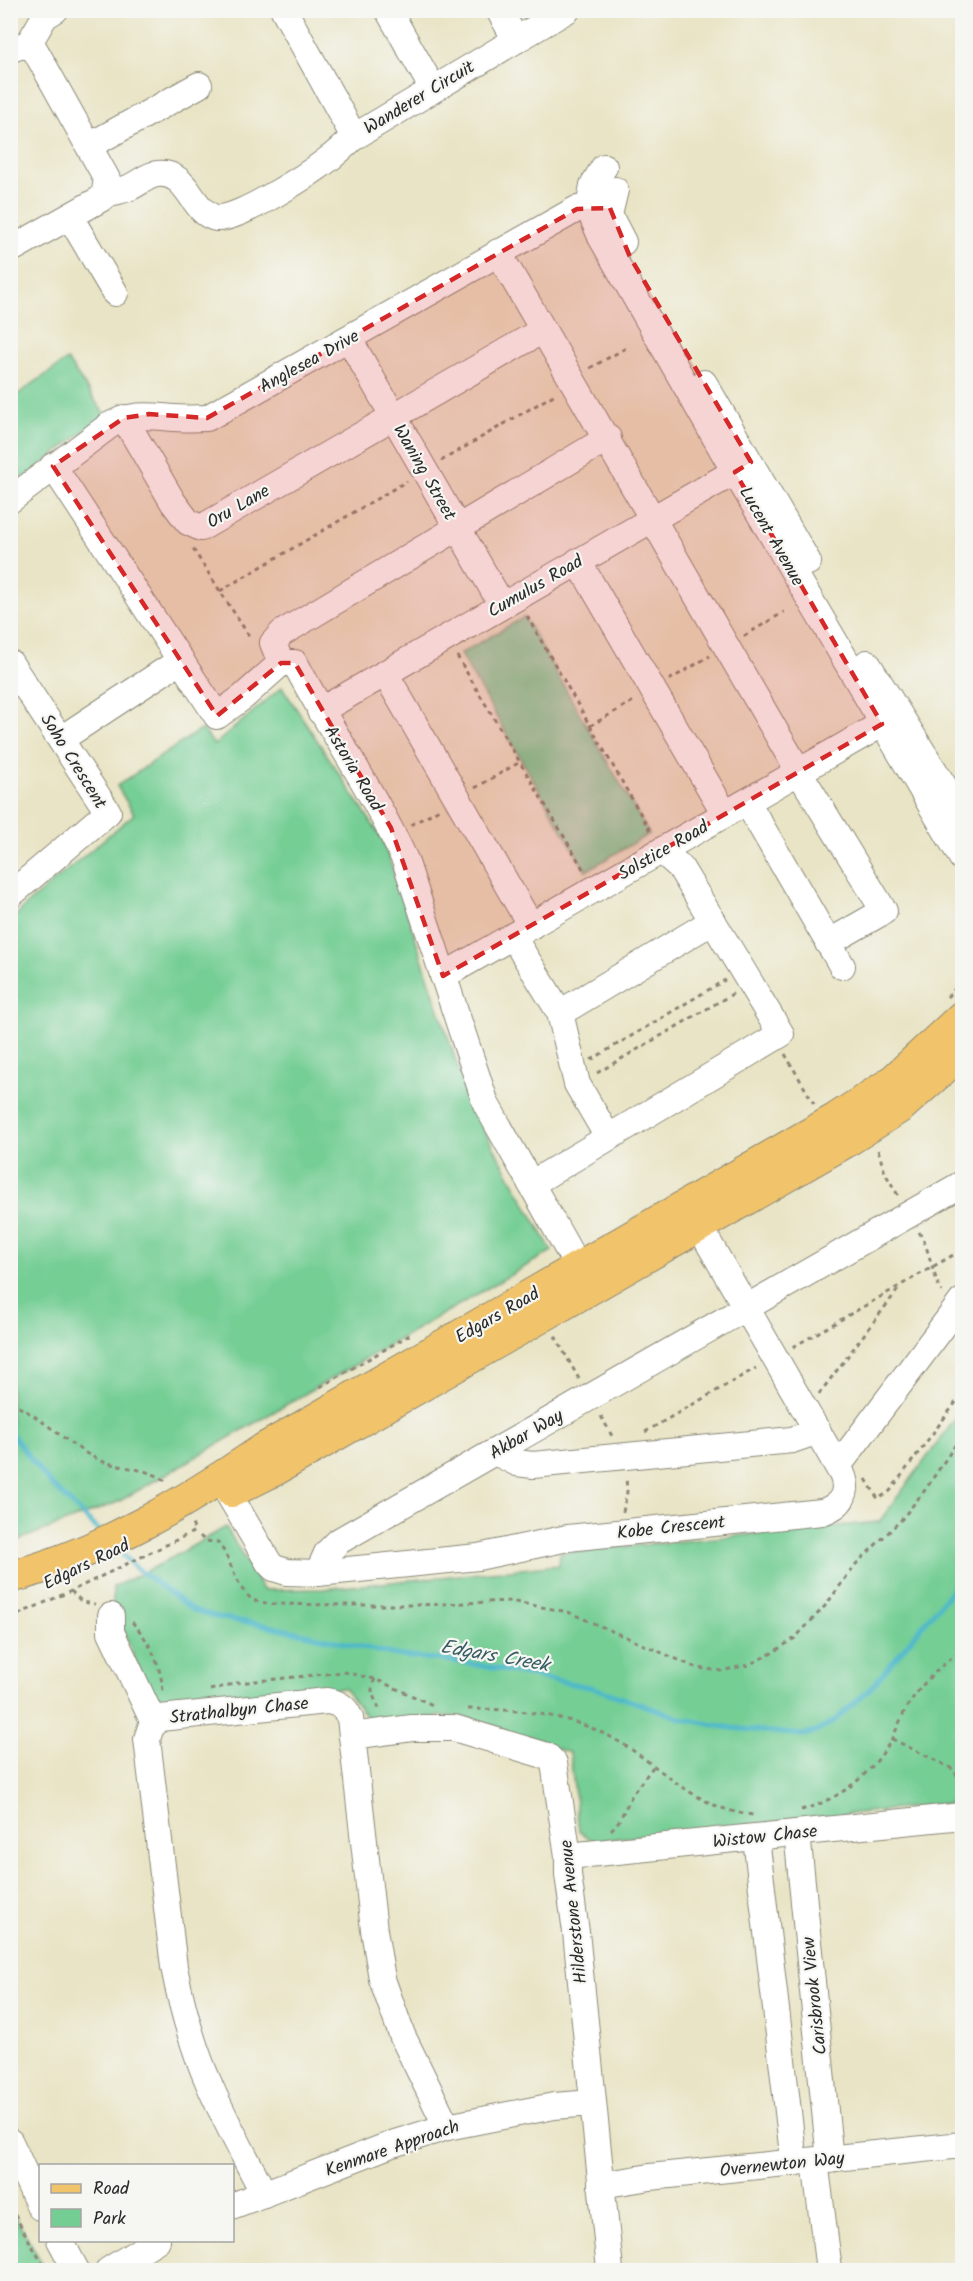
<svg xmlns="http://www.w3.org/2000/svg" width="973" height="2281" font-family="Kalam,sans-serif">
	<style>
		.green { fill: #74ce94; stroke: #507c60; stroke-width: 1.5 }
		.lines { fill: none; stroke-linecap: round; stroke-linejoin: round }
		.stream { stroke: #4eb8cb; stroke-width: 5 }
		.minor-casing { stroke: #8a8878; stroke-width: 28 }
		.major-casing { stroke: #8a8878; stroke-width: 34 }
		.path { stroke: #8a8878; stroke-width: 3; stroke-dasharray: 4.5 4.5; stroke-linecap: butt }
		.minor { stroke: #fff; stroke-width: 26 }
		.major { stroke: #f1c36a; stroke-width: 32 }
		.marked { fill: #d62828; fill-opacity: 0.2; stroke: #d62828; stroke-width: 4.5; stroke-dasharray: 12 8; stroke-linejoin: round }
		.labels { text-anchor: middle; stroke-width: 4.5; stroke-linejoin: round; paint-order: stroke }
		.street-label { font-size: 18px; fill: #2b2b2b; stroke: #f6f6f2 }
		.water-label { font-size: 20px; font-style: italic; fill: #375c63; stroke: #f6f6f2 }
	</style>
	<rect width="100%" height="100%" fill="#f6f6f2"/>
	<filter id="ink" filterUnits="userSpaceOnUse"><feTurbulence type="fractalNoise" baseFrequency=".0167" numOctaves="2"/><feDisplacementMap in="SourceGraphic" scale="12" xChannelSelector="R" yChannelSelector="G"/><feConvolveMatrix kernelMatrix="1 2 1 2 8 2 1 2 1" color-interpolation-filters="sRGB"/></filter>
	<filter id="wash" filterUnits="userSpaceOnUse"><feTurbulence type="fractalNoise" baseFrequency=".008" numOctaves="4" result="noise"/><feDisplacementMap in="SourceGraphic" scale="24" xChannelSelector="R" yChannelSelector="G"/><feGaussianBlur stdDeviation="1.35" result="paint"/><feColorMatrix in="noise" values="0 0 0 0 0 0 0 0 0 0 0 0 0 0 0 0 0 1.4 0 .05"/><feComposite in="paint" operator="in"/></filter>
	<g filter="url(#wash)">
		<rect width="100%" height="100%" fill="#e9e4c5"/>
		<g class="green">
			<polygon points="67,360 105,415 11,488 11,399"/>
			<polygon points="524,617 649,834 586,871 460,654"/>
			<polygon points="282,687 383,840 471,1107 552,1251 118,1502 11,1543 11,921 28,903 134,814 117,786 197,732 203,729 214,745"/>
			<polygon points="962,1410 962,1802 593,1841 579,1831 570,1753 468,1718 441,1716 371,1723 344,1688 160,1707 151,1700 113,1605 113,1587 157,1566 226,1527 263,1590 323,1589 559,1565 560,1553 879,1522"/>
			<polygon points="10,2207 46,2270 11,2270"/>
		</g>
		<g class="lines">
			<g class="stream">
				<polyline points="10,1432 48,1481 101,1533"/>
				<polyline points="116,1548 135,1567 193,1610 217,1617 274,1627 401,1656 462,1662 594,1688 683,1719 731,1728 803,1735 816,1732 833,1722 870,1689 952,1590 962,1559"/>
			</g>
		</g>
	</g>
	<g filter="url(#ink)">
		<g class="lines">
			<g class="minor-casing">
				<g id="minor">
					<polyline points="284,10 354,137 516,40"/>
					<polyline points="388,10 433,89"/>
					<polyline points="499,10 516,40 567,10"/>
					<polyline points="28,45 45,16 55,10"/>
					<path d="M10,50C20,45 26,44 35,50L107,179L104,197L10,250"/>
					<polyline points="89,146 199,85"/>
					<polyline points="604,167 593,185 589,209 601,237 735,472 962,858"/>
					<polyline points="615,190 609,215 623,242"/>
					<path d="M105,194C113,192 121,191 128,188C137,185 147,175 157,174C189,170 192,215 217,218C239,220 311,173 330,158C338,152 346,144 354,137"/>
					<polyline points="70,217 115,293"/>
					<polyline points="498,252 799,772 884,911 828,943"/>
					<polyline points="349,339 502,605"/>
					<polyline points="704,383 808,562"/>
					<polyline points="124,418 173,502 188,522 201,528 543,330"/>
					<path d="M53,466L217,716L243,697L281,663H295C330,730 374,792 405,860L486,1104L588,1285"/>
					<path d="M10,500L110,425C135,413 148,416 174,418C185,419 197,418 207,418L577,209L606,208"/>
					<polyline points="578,561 725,814"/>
					<polyline points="10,663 108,812 10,895"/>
					<polyline points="281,663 273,643 282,633 608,438"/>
					<polyline points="867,663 962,815"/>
					<polyline points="385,673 531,926"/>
					<polyline points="320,711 748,464"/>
					<polyline points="61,739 181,660"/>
					<polyline points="747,802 842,966"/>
					<polyline points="513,937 560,1013 577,1084 608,1137"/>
					<polyline points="443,976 882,724"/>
					<polyline points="560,1013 713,921"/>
					<polyline points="531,1184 781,1034 680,867 662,851"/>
					<polyline points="495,1452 517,1463 533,1465 792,1440 818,1431"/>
					<polyline points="838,1466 962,1301"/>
					<path d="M228,1493L269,1563L274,1568L287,1572L318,1573L478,1557L568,1538L822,1512C841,1506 850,1493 842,1474L699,1226"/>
					<polyline points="318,1573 327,1553 339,1541 962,1184"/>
					<polyline points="111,1616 111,1632 154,1723"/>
					<polyline points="352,1736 412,1728 454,1728 547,1756 554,1763 568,1856 568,1874 576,1932 610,2270"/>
					<polyline points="797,1833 830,2160"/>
					<polyline points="756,1838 794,2163"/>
					<polyline points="568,1856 962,1816"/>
					<polyline points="10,2142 40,2207"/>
					<polyline points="815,2161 829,2270"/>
					<polyline points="601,2185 650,2177 962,2145"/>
					<path d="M264,2194C246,2158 226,2123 210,2086C193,2048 182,2008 174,1967L147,1739L151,1727L160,1718L327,1701C339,1703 345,1707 350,1718L374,1930L382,1979L402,2035L447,2127"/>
					<polyline points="232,2206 392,2144 447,2127 554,2106 593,2103"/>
					<polyline points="60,2240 76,2270"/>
					<polyline points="109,2270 157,2240"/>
				</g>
			</g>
			<g class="major-casing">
				<g id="major">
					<polyline points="232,1491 276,1469 845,1142 900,1107 962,1052"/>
					<path d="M10,1577C102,1553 186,1502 264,1449L836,1119L891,1083L962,1017"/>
				</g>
			</g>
			<g class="path">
				<polyline points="590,368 628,347"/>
				<polyline points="441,461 557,393"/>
				<polyline points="193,549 251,639"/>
				<polyline points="220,591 407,481"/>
				<polyline points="527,616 652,834"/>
				<polyline points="744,636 784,612"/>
				<polyline points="457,656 585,872"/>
				<polyline points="669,680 710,656"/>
				<polyline points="590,726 635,700"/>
				<polyline points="475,788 520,762"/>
				<polyline points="411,825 441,808"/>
				<polyline points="947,997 962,981"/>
				<polyline points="785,1054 814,1104"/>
				<polyline points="591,1060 725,980"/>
				<polyline points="597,1073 734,993"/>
				<polyline points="878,1150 885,1173 899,1197"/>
				<path d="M919,1232C930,1249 931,1272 942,1292"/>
				<polyline points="555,1336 579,1379"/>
				<polyline points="793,1347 962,1250"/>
				<polyline points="320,1387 413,1333"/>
				<polyline points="819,1394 900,1287"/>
				<path d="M10,1403C42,1416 66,1444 97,1459C116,1469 153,1467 167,1483"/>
				<polyline points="601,1416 612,1436"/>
				<polyline points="645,1432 756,1368"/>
				<polyline points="866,1479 878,1499 890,1491 962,1394"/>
				<polyline points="623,1512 627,1492 626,1477"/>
				<polyline points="200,1536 205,1541 218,1542 225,1553 241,1588 252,1600 270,1604 344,1605 420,1605 510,1601 568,1612 697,1668 721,1671 748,1665 772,1653 795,1638 826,1605 855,1565 901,1520 925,1490 962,1435"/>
				<polyline points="71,1591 82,1602 95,1604"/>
				<polyline points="10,1618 71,1591 195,1531 192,1524"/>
				<path d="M132,1622C151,1643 160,1663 163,1691"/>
				<path d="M375,1679C367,1694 377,1698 380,1713"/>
				<polyline points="210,1690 237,1683 344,1672 375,1679 435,1706"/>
				<path d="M468,1709C524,1709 578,1715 626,1746C669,1774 698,1809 753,1815"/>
				<polyline points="892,1739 953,1769 962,1783"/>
				<path d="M801,1810C839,1800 872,1774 891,1740C897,1730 901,1717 907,1707C921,1684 940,1665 962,1651"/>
				<polyline points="611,1830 619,1821 633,1793 653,1767"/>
				<polyline points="10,2207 46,2270"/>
			</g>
			<use href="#minor" class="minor"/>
			<use href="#major" class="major"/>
		</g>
	</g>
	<path class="marked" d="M610,208L630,257L751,462L735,472L882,724L443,976L391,828L295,663H281L217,716L53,466L124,418L149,414L207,418L577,209Z"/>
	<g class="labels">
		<g class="street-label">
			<text transform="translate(419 97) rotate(-31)" y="6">Wanderer Circuit</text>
			<text transform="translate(309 361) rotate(-29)" y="6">Anglesea Drive</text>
			<text transform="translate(425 472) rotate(60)" y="6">Waning Street</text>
			<text transform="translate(238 506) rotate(-30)" y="6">Oru Lane</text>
			<text transform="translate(772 536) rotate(60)" y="6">Lucent Avenue</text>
			<text transform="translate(535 586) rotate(-30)" y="6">Cumulus Road</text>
			<text transform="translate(74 761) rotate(58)" y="6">Soho Crescent</text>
			<text transform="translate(354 768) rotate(59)" y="6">Astoria Road</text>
			<text transform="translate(663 850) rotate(-30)" y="6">Solstice Road</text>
			<text transform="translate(497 1315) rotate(-30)" y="6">Edgars Road</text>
			<text transform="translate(526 1434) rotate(-30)" y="6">Akbar Way</text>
			<text transform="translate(671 1527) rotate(-6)" y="6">Kobe Crescent</text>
			<text transform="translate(86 1564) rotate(-26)" y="6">Edgars Road</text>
			<text transform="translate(239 1710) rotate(-6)" y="6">Strathalbyn Chase</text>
			<text transform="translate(765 1836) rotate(-6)" y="6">Wistow Chase</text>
			<text transform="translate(573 1912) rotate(-96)" y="6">Hilderstone Avenue</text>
			<text transform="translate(814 1996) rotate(-96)" y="6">Carisbrook View</text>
			<text transform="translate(392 2148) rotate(-19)" y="6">Kenmare Approach</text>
			<text transform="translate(782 2164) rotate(-6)" y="6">Overnewton Way</text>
		</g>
		<g class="water-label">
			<text transform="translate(495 1655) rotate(10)" y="7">Edgars Creek</text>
		</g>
	</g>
	<rect width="973" height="2281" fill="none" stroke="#f6f6f2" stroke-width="36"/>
	<rect x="39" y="2164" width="195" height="78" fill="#f6f6f2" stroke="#a5a5a2" stroke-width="1.5"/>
	<rect x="51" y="2184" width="30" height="9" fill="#f1c36a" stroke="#a5a5a2" stroke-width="1.5"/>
	<text x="93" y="2194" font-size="18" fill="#2b2b2b">Road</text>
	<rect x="51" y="2209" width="30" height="18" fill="#74ce94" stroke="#a5a5a2" stroke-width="1.5"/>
	<text x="93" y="2224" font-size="18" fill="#2b2b2b">Park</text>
</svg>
